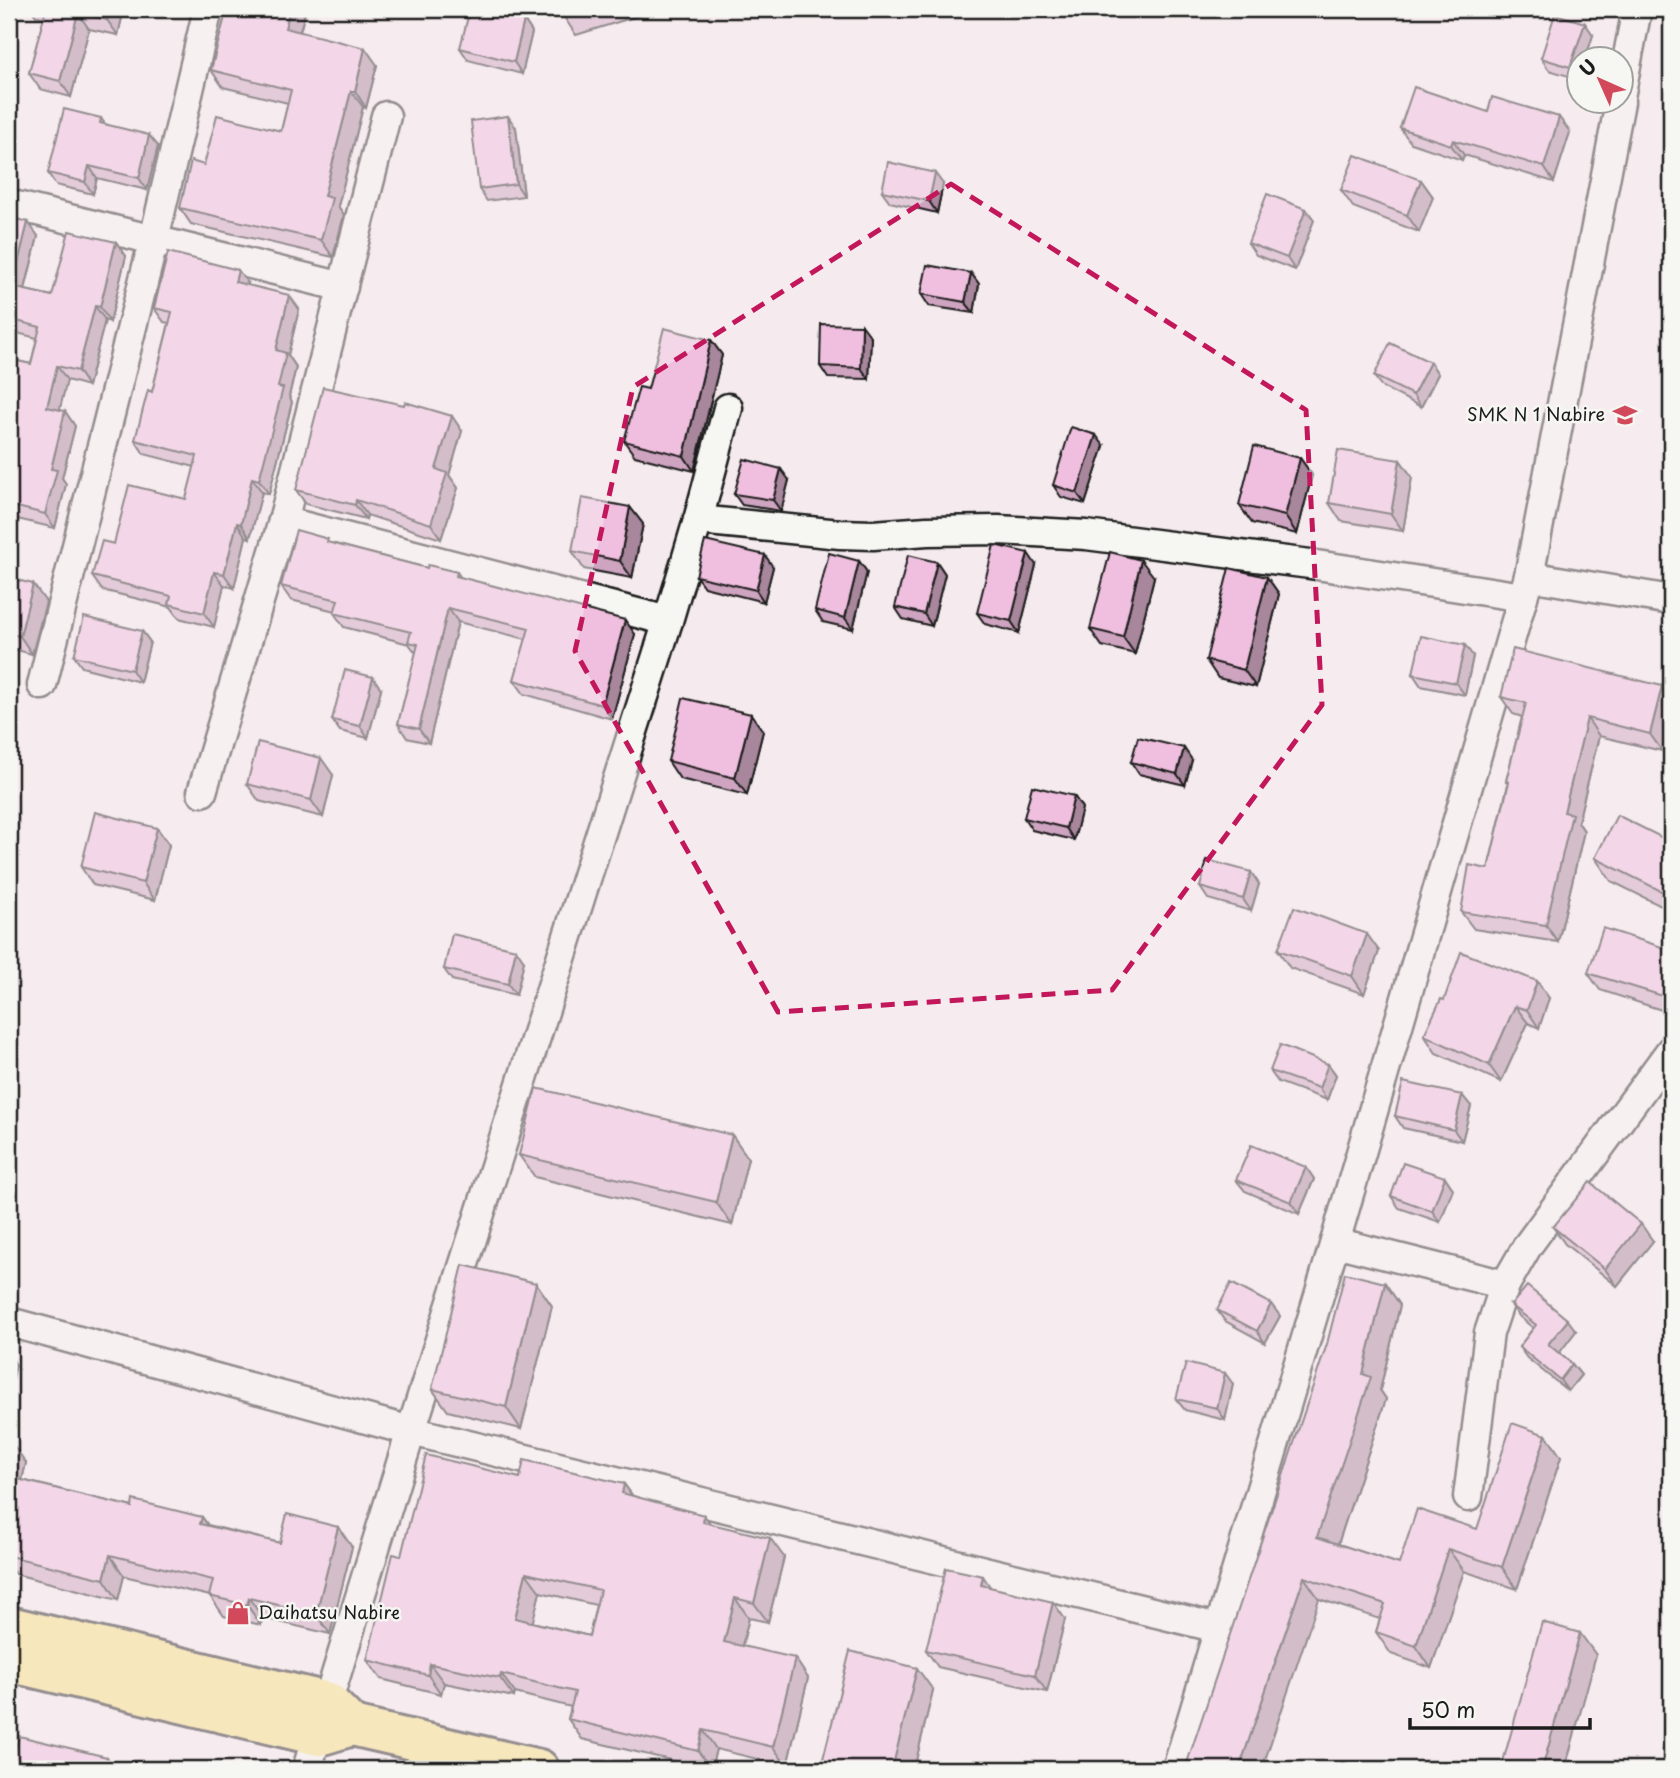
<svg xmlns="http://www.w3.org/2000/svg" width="1680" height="1778" font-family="'Playpen Sans',sans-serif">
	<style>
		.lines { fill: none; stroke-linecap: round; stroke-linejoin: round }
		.street-casing { stroke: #1c1c1c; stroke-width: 33 }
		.primary-casing { stroke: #1c1c1c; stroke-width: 44 }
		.street { stroke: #f6f6f2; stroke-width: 28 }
		.primary { stroke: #f8e281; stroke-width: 38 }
		.wall { fill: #cea4c0; stroke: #1c1c1c; stroke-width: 2; fill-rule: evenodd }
		.shaded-wall { fill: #a8869c; stroke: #1c1c1c; stroke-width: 2 }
		.building { fill: #f0bfdf; stroke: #1c1c1c; stroke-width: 2; fill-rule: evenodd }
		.marked { fill: none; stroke: #c2185b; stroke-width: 5; stroke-dasharray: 14 9; stroke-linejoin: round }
		.labels { text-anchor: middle; stroke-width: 5; stroke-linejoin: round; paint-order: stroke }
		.poi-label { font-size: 18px; fill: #1c1c1c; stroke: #f6f6f2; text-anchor: end }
	</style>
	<rect width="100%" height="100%" fill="#f5ebee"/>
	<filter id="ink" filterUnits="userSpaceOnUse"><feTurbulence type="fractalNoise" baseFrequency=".0143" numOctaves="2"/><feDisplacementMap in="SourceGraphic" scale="14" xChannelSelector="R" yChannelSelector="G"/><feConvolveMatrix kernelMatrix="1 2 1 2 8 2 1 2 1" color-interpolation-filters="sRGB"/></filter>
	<g filter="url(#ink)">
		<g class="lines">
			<g class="street-casing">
				<g id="street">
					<polyline points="1620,97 1637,9"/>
					<polyline points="9,204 343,287"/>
					<polyline points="698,520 840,534 873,535 927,531 998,530 1086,535 1310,564 1523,597"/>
					<polyline points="283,521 668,621"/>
					<polyline points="1529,576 1671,600"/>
					<polyline points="42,685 154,239 208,9"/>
					<polyline points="202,792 283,521 386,116"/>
					<polyline points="1335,1242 1505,1285"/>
					<polyline points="9,1322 411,1431 1218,1628"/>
					<polyline points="1468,1497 1489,1333 1505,1285 1528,1245 1671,1050"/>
					<polyline points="307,1769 411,1431 668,621 698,520 728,408"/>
					<polyline points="1177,1769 1335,1242 1529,576 1620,102"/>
				</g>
			</g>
			<g class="primary-casing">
				<g id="primary">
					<polyline points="9,1626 328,1702 352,1726"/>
					<polyline points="9,1662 319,1736 352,1726 539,1769"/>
				</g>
			</g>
			<use href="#street" class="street"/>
			<use href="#primary" class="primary"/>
		</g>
		<g class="wall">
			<polygon points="31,9 124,9 118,35 89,29 71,97 40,89 29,73 44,17 36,16"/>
			<polygon points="227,9 306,9 300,32 377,65 366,108 363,107 338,206 344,215 333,257 191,224 180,208 204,165 281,131 288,103 223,87 211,70"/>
			<polygon points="561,9 646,9 647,13 576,35 564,17"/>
			<polygon points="524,20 532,32 522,74 468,60 460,48"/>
			<polygon points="1593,35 1585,60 1578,60 1578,79 1549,70 1541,58"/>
			<polygon points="1488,112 1570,132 1554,182 1464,155 1462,160 1411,143 1400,128"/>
			<polygon points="101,118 105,124 158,146 147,190 97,178 93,194 56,185 48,173"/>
			<polygon points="516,128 524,196 487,201 479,189"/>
			<polygon points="1421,180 1433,197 1419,232 1353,207 1341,190"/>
			<polygon points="943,184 937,213 890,202 882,191"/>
			<polygon points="1306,209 1314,220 1295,270 1256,255 1248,243"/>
			<polygon points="9,217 38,236 25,290 52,296 116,242 126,256 110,322 105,320 88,386 67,380 59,410 75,426 62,478 66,484 55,528 9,517 9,359 31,364 37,338 9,331"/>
			<polygon points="971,273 979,284 974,313 929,306 921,294"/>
			<polygon points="248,283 247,285 299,309 288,355 296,367 289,396 292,402 269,494 262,492 250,538 246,537 234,588 224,585 214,627 179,618 171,607 102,590 92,576 114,544 186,499 195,467 144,454 135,440 152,392 169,323 164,322 154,308"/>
			<polygon points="871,337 869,379 828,378 820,366"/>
			<polygon points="711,340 722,355 694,471 635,456 624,441 648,389"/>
			<polygon points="1430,362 1438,374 1421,407 1382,387 1374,376"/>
			<polygon points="462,431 449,475 458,488 441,539 367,515 366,519 306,504 296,490"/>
			<polygon points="1104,446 1085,504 1061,497 1053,485"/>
			<polygon points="1300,458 1312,475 1297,534 1252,523 1239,505"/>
			<polygon points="1400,460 1412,477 1403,531 1341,521 1329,503"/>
			<polygon points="789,480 781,511 742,505 734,494"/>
			<polygon points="630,507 643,524 632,578 584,569 572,551"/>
			<polygon points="331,543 427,568 457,572 461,578 635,634 612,719 524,694 514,680 526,639 458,622 429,743 407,738 398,724 416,653 409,644 344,627 334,613 335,611 291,600 281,586"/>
			<polygon points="859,561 867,572 853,629 823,622 815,610"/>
			<polygon points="937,562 945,574 932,626 903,619 895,607"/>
			<polygon points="1036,565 1019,633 985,624 977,613"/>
			<polygon points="773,567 764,602 704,587 696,576"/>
			<polygon points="1154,577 1135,654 1102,646 1090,629"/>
			<polygon points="1267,577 1279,594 1256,687 1218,678 1206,660"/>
			<polygon points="9,578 46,602 32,654 9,648"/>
			<polygon points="142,631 150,642 140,682 82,667 74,656"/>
			<polygon points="1473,656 1465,695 1421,686 1413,674"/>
			<polygon points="381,689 368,738 340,731 332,720"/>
			<polygon points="1501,697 1671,699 1671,715 1662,751 1599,736 1578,822 1584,831 1558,942 1474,929 1461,912 1488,869 1508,784 1506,781 1522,717 1513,714"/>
			<polygon points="763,731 747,795 680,779 668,761"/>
			<polygon points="1192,760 1185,785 1139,774 1131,762"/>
			<polygon points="333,775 323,817 259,801 247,784"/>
			<polygon points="1074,796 1082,808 1074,840 1032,830 1024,818"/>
			<polygon points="157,828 169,845 155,900 93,885 81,867"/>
			<polygon points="1671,842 1671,911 1611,881 1595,858"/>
			<polygon points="1259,884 1251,911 1208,899 1200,887"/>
			<polygon points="1278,950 1379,951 1364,994 1290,968"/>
			<polygon points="1671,950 1671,1013 1600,990 1588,973"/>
			<polygon points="524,961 516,995 452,980 444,969"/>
			<polygon points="1549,998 1539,1028 1528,1023 1501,1082 1436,1053 1424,1035 1444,1000"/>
			<polygon points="1328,1064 1336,1075 1327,1100 1278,1082 1270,1071"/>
			<polygon points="1671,1075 1671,1099 1662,1086"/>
			<polygon points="1471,1106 1462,1141 1403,1128 1395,1116"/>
			<polygon points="732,1135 748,1158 732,1225 535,1177 519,1155"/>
			<polygon points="1306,1167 1314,1179 1299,1214 1245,1191 1236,1180"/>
			<polygon points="1445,1177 1453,1189 1440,1222 1399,1208 1391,1196"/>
			<polygon points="1553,1227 1653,1241 1617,1286 1565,1244"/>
			<polygon points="536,1283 552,1306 521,1429 448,1411 432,1389"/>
			<polygon points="1385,1283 1400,1305 1380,1390 1386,1399 1338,1544 1399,1564 1477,1529 1546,1435 1561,1457 1517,1589 1464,1571 1431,1668 1391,1654 1376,1632 1380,1619 1319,1599 1185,1769"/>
			<polygon points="1271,1304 1280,1316 1265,1343 1225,1321 1217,1310"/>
			<polygon points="1511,1305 1576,1331 1559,1353 1572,1364 1581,1375 1568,1391 1527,1358 1519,1347 1533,1328 1520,1317"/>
			<polygon points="1233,1384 1225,1420 1185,1410 1176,1399"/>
			<polygon points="9,1442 26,1463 22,1480 132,1507 202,1517 208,1525 280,1543 352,1547 330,1634 263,1618 261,1625 224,1616 210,1596 124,1576 118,1600 15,1574 11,1569 9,1569"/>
			<path d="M520,1478L624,1484L633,1496L711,1524L784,1557L768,1622L749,1618L742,1646L808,1678L787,1766L716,1749L711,1769H708L582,1739L568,1719L571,1707L515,1693L514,1697L444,1683L441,1694L381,1679L367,1660L401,1556ZM540,1592L596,1605L589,1636L532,1622Z"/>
			<polygon points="1065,1619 1047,1692 938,1667 926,1650"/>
			<polygon points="933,1690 914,1769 827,1769 822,1763"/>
		</g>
		<g class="shaded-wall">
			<polygon points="110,9 124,9 118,35 107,20"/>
			<polygon points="290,9 306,9 296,45 285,28"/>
			<polygon points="78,13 89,29 71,97 60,81"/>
			<polygon points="524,20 532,32 522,74 514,62"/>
			<polygon points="1585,23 1593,35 1585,60 1578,60 1578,79 1570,67"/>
			<polygon points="365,48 377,65 366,108 355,91"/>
			<polygon points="351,91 363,107 338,206 344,215 333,257 321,240 324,196"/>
			<polygon points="508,116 516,128 524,196 516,184"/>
			<polygon points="1559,117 1570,132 1554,182 1544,167"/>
			<polygon points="149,135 158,146 147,190 139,178"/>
			<polygon points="1453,140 1464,155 1462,160 1451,145"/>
			<polygon points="89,166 97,178 93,194 85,182"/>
			<polygon points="935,173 943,184 937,213 929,201"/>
			<polygon points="1421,180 1433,197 1419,232 1407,215"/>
			<polygon points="1306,209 1314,220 1295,270 1287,258"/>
			<polygon points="28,222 38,236 22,301 12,287"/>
			<polygon points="116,242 126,256 110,322 100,307"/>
			<polygon points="238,270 248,283 244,296 235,282"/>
			<polygon points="971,273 979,284 974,313 965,302"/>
			<polygon points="289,295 299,309 288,355 296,367 289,396 292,402 269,494 259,480 278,387 276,350"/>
			<polygon points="95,306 105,320 88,386 78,371"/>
			<polygon points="862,325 871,337 869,379 861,368"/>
			<polygon points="711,340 722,355 694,471 684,456"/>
			<polygon points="1430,362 1438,374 1421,407 1413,395"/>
			<polygon points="57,366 67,380 57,421 47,407"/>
			<polygon points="65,411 75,426 62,478 66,484 55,528 45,514 51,469"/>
			<polygon points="452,416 462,431 449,475 458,488 441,539 431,524 436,469"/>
			<polygon points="1096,435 1104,446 1085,504 1077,493"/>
			<polygon points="1300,458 1312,475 1297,534 1285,516"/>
			<polygon points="1400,460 1412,477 1403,531 1391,514"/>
			<polygon points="781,469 789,480 781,511 773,500"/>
			<polygon points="252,478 262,492 250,538 241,524"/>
			<polygon points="356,500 367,515 366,519 355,505"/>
			<polygon points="630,507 643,524 632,578 620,561"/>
			<polygon points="237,523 246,537 234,588 224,574"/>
			<polygon points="1028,553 1036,565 1019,633 1011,621"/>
			<polygon points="765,555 773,567 764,602 756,590"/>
			<polygon points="1141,560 1154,577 1135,654 1123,637"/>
			<polygon points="859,561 867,572 853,629 845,618"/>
			<polygon points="937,562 945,574 932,626 924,614"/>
			<polygon points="214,572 224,585 214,627 204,613"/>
			<polygon points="1267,577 1279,594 1256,687 1244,670"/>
			<polygon points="33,584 46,602 32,654 20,636"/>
			<polygon points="448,608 458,622 429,743 419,729"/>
			<polygon points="625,620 635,634 612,719 602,705"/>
			<polygon points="142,631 150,642 140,682 132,670"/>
			<polygon points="1465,645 1473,656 1465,695 1456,683"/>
			<polygon points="373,677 381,689 368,738 360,726"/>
			<polygon points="1662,686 1671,699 1671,715 1662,751 1650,734"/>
			<polygon points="751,714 763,731 747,795 735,778"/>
			<polygon points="1587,718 1599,736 1578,822 1584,831 1558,942 1546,925 1564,812"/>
			<polygon points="1184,748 1192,760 1185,785 1177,774"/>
			<polygon points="321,758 333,775 323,817 311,800"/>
			<polygon points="1074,796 1082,808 1074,840 1066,828"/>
			<polygon points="157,828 169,845 155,900 143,883"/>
			<polygon points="1251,872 1259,884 1251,911 1243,899"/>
			<polygon points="1367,934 1379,951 1364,994 1352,976"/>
			<polygon points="516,949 524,961 516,995 508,984"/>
			<polygon points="1537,981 1549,998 1539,1028 1527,1010"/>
			<polygon points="1671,981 1671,1005 1666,997"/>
			<polygon points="1515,1006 1528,1023 1501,1082 1489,1065"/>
			<polygon points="1328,1064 1336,1075 1327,1100 1319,1088"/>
			<polygon points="1462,1095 1471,1106 1462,1141 1454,1130"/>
			<polygon points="732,1135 748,1158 732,1225 716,1202"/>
			<polygon points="1306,1167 1314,1179 1299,1214 1291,1202"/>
			<polygon points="1445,1177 1453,1189 1440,1222 1432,1211"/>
			<polygon points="1641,1224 1653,1241 1617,1286 1605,1269"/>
			<polygon points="536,1283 552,1306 521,1429 506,1407"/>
			<polygon points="1385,1283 1400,1305 1380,1390 1386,1399 1333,1559 1317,1537 1363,1374"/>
			<polygon points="1271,1304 1280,1316 1265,1343 1257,1331"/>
			<polygon points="1568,1320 1576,1331 1557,1356 1548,1344"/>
			<polygon points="9,1354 16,1365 9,1396"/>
			<polygon points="1572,1364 1581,1375 1568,1391 1560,1380"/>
			<polygon points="1225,1373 1233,1384 1225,1420 1217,1408"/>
			<polygon points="1546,1435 1561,1457 1517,1589 1502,1567"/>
			<polygon points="12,1443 26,1463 18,1496 9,1483 9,1456"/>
			<polygon points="624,1484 638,1504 622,1493"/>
			<polygon points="704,1515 718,1534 703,1522"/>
			<polygon points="202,1517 216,1537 200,1524"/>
			<polygon points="338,1527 352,1547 330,1634 316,1614"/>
			<polygon points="770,1538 784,1557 768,1622 754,1603"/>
			<polygon points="1448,1549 1464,1571 1431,1668 1416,1646"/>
			<polygon points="110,1555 124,1576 118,1600 104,1579"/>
			<polygon points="526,1573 540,1592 529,1637 515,1618"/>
			<polygon points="983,1576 995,1594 981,1585"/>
			<polygon points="1304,1577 1319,1599 1262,1769 1239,1769"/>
			<polygon points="249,1598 263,1618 261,1625 247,1605"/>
			<polygon points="735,1598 749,1618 738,1661 724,1642"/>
			<polygon points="1053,1602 1065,1619 1047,1692 1035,1675"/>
			<polygon points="1580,1633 1596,1655 1565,1769 1542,1769"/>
			<polygon points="795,1658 808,1678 787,1766 773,1747"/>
			<polygon points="430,1664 444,1683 441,1694 428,1675"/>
			<polygon points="917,1668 933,1690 914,1769 892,1769"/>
			<polygon points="501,1674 515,1693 514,1697 500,1678"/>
			<polygon points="703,1730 716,1749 711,1769 698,1751"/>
			<polygon points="107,1757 116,1769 104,1769"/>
		</g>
		<g class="building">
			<polygon points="46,9 110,9 107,20 78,13 60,81 29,73"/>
			<polygon points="227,9 290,9 285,28 365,48 355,91 351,91 324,196 332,198 321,240 180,208 191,161 204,165 217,115 281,131 291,90 211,70"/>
			<polygon points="470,9 479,9 524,20 514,62 460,48"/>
			<polygon points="561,9 593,9 564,17"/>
			<polygon points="1555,14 1585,23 1570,67 1541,58"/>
			<polygon points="1414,87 1488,112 1492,97 1559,117 1544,167 1453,140 1451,145 1400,128"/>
			<polygon points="64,109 101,118 100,123 149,135 139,178 89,166 85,182 48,173"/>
			<polygon points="508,116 516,184 479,189 471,121"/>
			<polygon points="1355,155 1421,180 1407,215 1341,190"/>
			<polygon points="888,162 935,173 929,201 882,191"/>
			<polygon points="1267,194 1306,209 1287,258 1248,243"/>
			<polygon points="9,217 28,222 12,287 52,296 69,231 116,242 100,307 95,306 78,371 57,366 47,407 65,411 51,469 57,470 45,514 9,505 9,439 10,433 9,433 9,359 31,364 40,327 9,319"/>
			<polygon points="168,252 238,270 235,282 289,295 276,350 286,353 278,387 283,388 259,480 252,478 241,524 237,523 224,574 214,572 204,613 169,604 171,596 92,576 102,541 114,544 129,485 186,499 197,456 135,440 148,390 152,392 172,312 154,308"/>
			<polygon points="927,265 971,273 965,302 921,294"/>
			<polygon points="821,324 862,325 861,368 820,366"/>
			<polygon points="664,328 711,340 684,456 624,441 639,387 648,389"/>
			<polygon points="1390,343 1430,362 1413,395 1374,376"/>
			<polygon points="323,387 404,405 405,402 452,416 436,469 447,473 431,524 356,500 355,505 296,490"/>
			<polygon points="1071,427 1096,435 1077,493 1053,485"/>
			<polygon points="1254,446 1300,458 1285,516 1239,505"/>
			<polygon points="1338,450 1400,460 1391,514 1329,503"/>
			<polygon points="744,459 781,469 773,500 734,494"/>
			<polygon points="582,498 630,507 620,561 572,551"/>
			<polygon points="296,530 328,539 327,542 427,568 428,565 457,572 456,576 625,620 602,705 514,680 529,628 448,608 419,729 398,724 418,644 408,642 411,632 334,613 338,600 281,586"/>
			<polygon points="705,541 765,555 756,590 696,576"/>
			<polygon points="994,545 1028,553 1011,621 977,613"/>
			<polygon points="1110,552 1141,560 1123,637 1090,629"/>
			<polygon points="829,553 859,561 845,618 815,610"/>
			<polygon points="908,555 937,562 924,614 895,607"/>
			<polygon points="1229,568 1267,577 1244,670 1206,660"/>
			<polygon points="9,578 33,584 20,636 9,634"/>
			<polygon points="84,617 142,631 132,670 74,656"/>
			<polygon points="1421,636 1465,645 1456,683 1413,674"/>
			<polygon points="1513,649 1662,686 1650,734 1587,718 1564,812 1572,814 1546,925 1461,912 1469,865 1488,869 1509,782 1506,781 1526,703 1501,697"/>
			<polygon points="345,670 373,677 360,726 332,720"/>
			<polygon points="683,698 751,714 735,778 668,761"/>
			<polygon points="1138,737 1184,748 1177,774 1131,762"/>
			<polygon points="258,742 321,758 311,800 247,784"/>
			<polygon points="1032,786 1074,796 1066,828 1024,818"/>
			<polygon points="95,812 157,828 143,883 81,867"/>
			<polygon points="1617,815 1671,842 1671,896 1595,858"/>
			<polygon points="1207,860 1251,872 1243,899 1200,887"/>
			<polygon points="1294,907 1367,934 1352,976 1278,950"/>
			<polygon points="1603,928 1671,950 1671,981 1666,997 1588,973"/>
			<polygon points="452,934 516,949 508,984 444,969"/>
			<polygon points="1461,952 1537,981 1527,1010 1515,1006 1489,1065 1424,1035 1441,999 1444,1000"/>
			<polygon points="1280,1045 1328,1064 1319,1088 1270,1071"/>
			<polygon points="1671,1075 1671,1094 1662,1086"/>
			<polygon points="1403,1082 1462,1095 1454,1130 1395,1116"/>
			<polygon points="536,1088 732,1135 716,1202 519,1155"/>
			<polygon points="1251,1145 1306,1167 1291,1202 1236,1180"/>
			<polygon points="1403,1163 1445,1177 1432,1211 1391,1196"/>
			<polygon points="1590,1182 1641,1224 1605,1269 1553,1227"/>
			<polygon points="463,1265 536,1283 506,1407 432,1389"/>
			<polygon points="1345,1273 1385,1283 1363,1374 1371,1377 1317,1537 1399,1564 1417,1509 1477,1529 1512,1423 1546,1435 1502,1567 1448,1549 1416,1646 1376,1632 1385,1604 1304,1577 1239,1769 1185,1769 1327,1344"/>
			<polygon points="1231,1283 1271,1304 1257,1331 1217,1310"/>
			<polygon points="1527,1286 1568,1320 1548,1344 1572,1364 1560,1380 1519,1347 1536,1325 1511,1305"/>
			<polygon points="1186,1363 1225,1373 1217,1408 1176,1399"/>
			<polygon points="9,1442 12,1443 9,1456"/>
			<path d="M426,1455L520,1478L524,1460L624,1484L622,1493L704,1515L703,1522L770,1538L754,1603L735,1598L724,1642L795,1658L773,1747L703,1730L698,1751L568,1719L575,1692L501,1674L500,1678L430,1664L428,1675L367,1660L393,1554L401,1556ZM526,1573L600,1590L589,1636L515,1618Z"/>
			<polygon points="9,1477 132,1507 133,1500 202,1517 200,1524 280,1543 287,1514 338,1527 316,1614 249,1598 247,1605 209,1596 213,1580 110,1555 104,1579 9,1556"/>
			<polygon points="946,1568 983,1576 981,1585 1053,1602 1035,1675 926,1650"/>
			<polygon points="1542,1622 1580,1633 1542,1769 1501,1769"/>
			<polygon points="850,1651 917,1668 892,1769 849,1769 822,1763"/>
			<polygon points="19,1736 107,1757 104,1769 10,1769"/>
		</g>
	</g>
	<path d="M0 0H1680V1778H0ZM951,184L1306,410L1322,705L1112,990L778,1012L575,651L633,387Z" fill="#f5ebee" fill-opacity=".55" fill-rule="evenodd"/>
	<path class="marked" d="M951,184L1306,410L1322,705L1112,990L778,1012L575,651L633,387Z"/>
	<defs>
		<g id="school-bare" transform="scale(1.89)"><path d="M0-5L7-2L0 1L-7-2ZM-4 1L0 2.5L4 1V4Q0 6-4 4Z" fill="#d1495b" stroke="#f6f6f2" stroke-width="2.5" paint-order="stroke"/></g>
		<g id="shop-bare" transform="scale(1.89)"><path d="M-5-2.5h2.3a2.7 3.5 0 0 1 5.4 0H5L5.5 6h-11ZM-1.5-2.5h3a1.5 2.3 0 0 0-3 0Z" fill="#d1495b" stroke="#f6f6f2" stroke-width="2.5" paint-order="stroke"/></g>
	</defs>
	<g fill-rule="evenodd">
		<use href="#school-bare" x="1625" y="415"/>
		<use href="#shop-bare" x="238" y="1613"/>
	</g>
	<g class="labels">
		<g class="poi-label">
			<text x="1605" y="421">SMK N 1 Nabire</text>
			<text x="258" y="1619" text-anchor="start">Daihatsu Nabire</text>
		</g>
	</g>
	<rect width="1680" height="1778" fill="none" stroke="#f6f6f2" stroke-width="35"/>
	<rect x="18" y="18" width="1645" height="1743" fill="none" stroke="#1c1c1c" stroke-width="2.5" filter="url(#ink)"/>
	<g transform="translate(1600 80) rotate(315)"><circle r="33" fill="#f6f6f2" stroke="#9f9f9c" stroke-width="2"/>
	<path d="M0-5L12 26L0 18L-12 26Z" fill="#d1495b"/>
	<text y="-10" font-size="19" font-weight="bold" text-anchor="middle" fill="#1c1c1c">U</text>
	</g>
	<path d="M1410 1718v10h180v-10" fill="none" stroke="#1c1c1c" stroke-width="3.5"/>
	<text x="1421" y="1718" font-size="21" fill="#1c1c1c" stroke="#f6f6f2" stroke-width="5" paint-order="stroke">50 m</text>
</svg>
